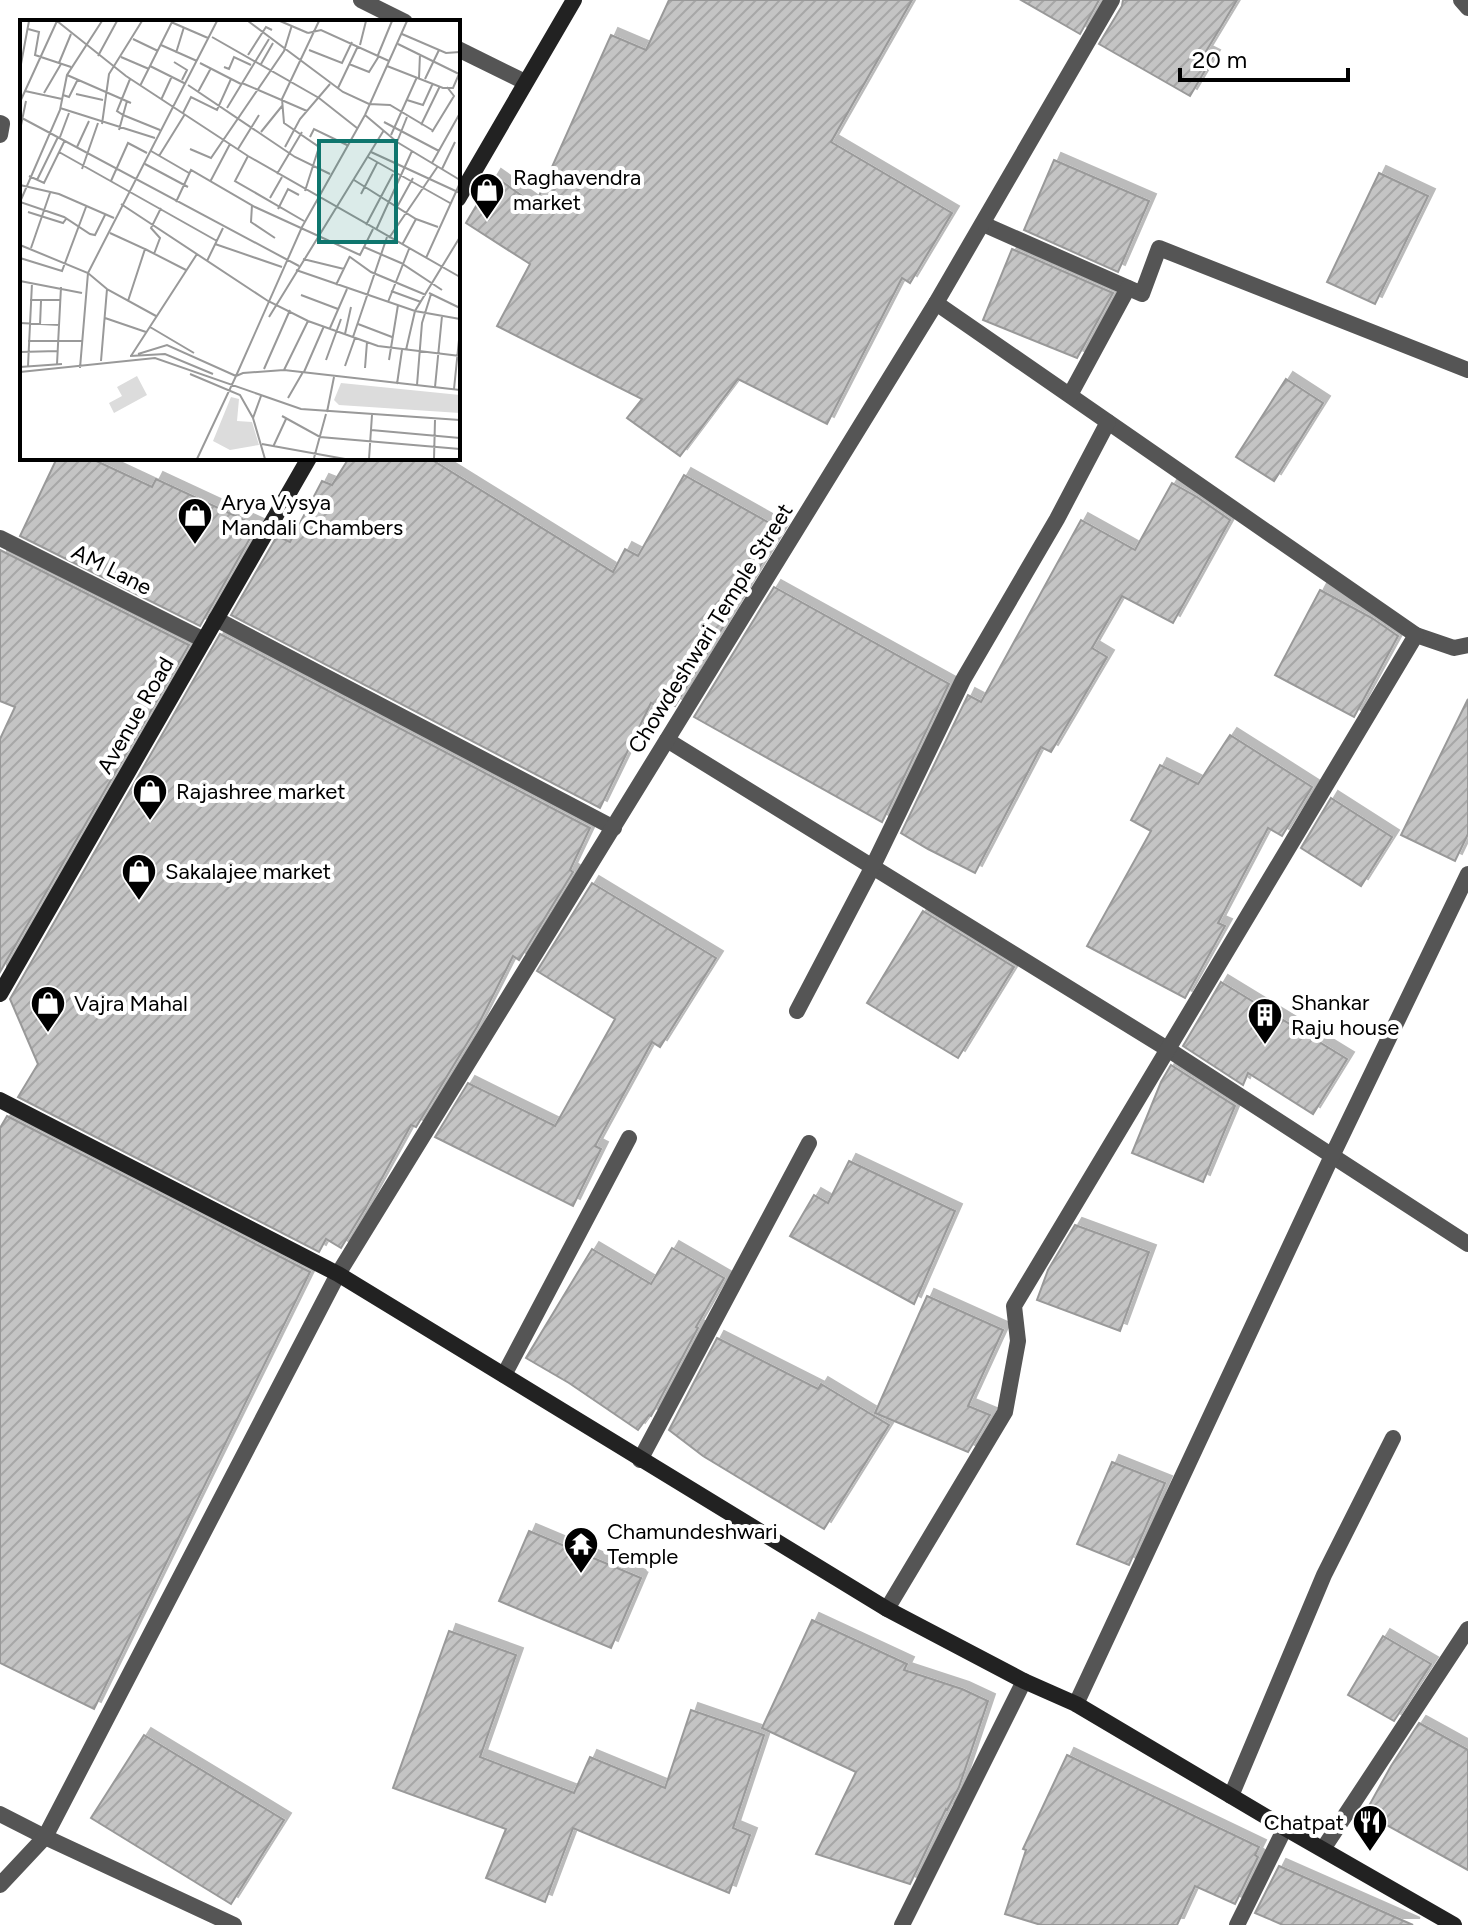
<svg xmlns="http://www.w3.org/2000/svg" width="1468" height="1925" font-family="Figtree,sans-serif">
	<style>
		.building { fill: url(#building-hatch); stroke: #999; stroke-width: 2; filter: url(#shadow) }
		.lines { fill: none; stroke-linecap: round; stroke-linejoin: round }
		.street { stroke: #555; stroke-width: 16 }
		.secondary { stroke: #222; stroke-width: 16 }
		.labels { text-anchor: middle; stroke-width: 8; stroke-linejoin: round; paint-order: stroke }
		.poi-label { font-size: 22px; fill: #000; stroke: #fff; text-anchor: start }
		.street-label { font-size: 22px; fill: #000; stroke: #fff }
		.inset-road { fill: none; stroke: #999; stroke-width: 2 }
		.view { fill: #0f766e; fill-opacity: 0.15; stroke: #0f766e; stroke-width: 4 }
		.inset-edge { fill: none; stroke: #000; stroke-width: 4 }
	</style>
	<defs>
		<pattern id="building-hatch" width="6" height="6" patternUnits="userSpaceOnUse" patternTransform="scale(2)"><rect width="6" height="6" fill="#c4c4c4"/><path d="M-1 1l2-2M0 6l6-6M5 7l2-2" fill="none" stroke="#a7a7a7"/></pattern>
		<filter id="shadow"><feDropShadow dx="7" dy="-7" stdDeviation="0" flood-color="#0004"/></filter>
	</defs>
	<rect width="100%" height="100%" fill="#fff"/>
	<g class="building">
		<polygon points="669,0 912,0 831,142 952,213 910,283 902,278 827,424 738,379 680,456 627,418 642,399 497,326 530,264 466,223 494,176 535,205 611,35 646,50"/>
		<polygon points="1021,0 1099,0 1080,34"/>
		<polygon points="1123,0 1237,0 1205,53 1213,57 1190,96 1099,44 1122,6"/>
		<polygon points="1054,160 1149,201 1118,272 1024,230"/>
		<polygon points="1379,173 1428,196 1375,304 1327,282"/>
		<polygon points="1012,249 1113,293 1077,358 983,320"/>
		<polygon points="1286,379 1323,403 1274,481 1236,457"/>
		<polygon points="57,458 90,458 152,487 156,479 257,526 200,626 20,536"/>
		<polygon points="349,458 429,458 613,572 625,549 638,556 684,475 782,530 675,706 669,703 665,711 651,703 600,808 231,615 277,536 290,542 322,481 332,485"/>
		<polygon points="1172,483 1197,497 1230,520 1173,623 1122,596 1092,648 1107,657 1051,752 1041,747 975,873 928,849 901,833 968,695 981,702 1081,520 1135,550"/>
		<polygon points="0,550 189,645 0,972 0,739 15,707 0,701"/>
		<polygon points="774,587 949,684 882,822 694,717"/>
		<polygon points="1320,590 1372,618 1398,636 1354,717 1275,675"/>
		<polygon points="220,634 590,828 570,870 573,872 519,960 513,956 477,1027 416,1127 411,1125 365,1209 341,1248 326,1239 319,1252 18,1097 38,1064 10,999"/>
		<polygon points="1468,699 1468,834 1455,861 1401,835"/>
		<polygon points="1230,735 1312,787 1282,836 1268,828 1218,923 1225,926 1185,998 1087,946 1151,831 1131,820 1160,765 1198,784"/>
		<polygon points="1331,798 1392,837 1361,886 1301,848"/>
		<polygon points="592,883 716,958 660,1047 652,1042 595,1146 601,1149 573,1206 435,1137 468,1083 555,1126 615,1019 537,971"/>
		<polygon points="923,911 1014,967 958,1058 867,1003"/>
		<polygon points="1221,982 1347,1059 1313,1114 1248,1073 1243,1085 1183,1046"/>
		<polygon points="1171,1065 1235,1106 1203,1182 1132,1153 1161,1082"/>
		<polygon points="7,1116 310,1272 94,1709 0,1663 0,1128"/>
		<polygon points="849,1161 955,1211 914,1304 790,1236 814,1195 828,1203"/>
		<polygon points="1075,1225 1149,1252 1120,1331 1037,1300 1048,1270"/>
		<polygon points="672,1248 724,1278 696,1327 698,1328 651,1416 649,1415 638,1430 569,1383 526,1358 592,1249 651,1284"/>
		<polygon points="927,1296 1003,1330 968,1406 990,1415 968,1452 875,1413"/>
		<polygon points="717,1338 818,1389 821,1384 889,1425 824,1529 703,1456 669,1430"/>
		<polygon points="1112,1462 1165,1483 1129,1565 1077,1544"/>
		<polygon points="529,1531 641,1578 611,1648 499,1601"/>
		<polygon points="812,1620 907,1664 904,1670 962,1689 988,1701 959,1787 947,1810 946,1809 910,1884 816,1854 856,1772 762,1728"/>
		<polygon points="449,1631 516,1655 480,1757 574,1793 590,1757 665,1788 691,1710 764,1735 733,1828 750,1835 729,1893 573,1828 545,1902 486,1878 506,1829 393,1788"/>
		<polygon points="1383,1636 1431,1664 1394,1721 1348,1695"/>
		<polygon points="1419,1723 1468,1750 1468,1870 1365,1813 1391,1766"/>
		<polygon points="144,1735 284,1820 231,1904 91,1818"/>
		<polygon points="1067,1755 1259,1847 1255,1855 1258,1857 1235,1904 1195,1886 1177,1925 1041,1925 1005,1914 1026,1850 1023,1849"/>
		<polygon points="1279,1866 1413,1925 1283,1925 1255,1913"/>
	</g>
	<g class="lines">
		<g class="street">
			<polyline points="361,0 405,22"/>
			<polyline points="1461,0 1468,8"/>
			<polyline points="458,49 525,82"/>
			<polyline points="0,123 2,124 0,135"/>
			<polyline points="983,224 1142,294 1159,248 1468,370"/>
			<polyline points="936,303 1416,635 1454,648 1468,645"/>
			<polyline points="1070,395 1128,288"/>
			<polyline points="0,538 204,640"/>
			<polyline points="216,619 614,828"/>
			<polyline points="667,740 1169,1050 1468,1244"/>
			<polyline points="797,1011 872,868 963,680 1057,519 1108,422"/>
			<polyline points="504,1375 629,1138"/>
			<polyline points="640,1460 809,1143"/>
			<polyline points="887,1609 1005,1412 1018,1341 1014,1306 1416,635"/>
			<polyline points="1076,1704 1332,1156 1468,874"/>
			<polyline points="1231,1796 1324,1575 1393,1438"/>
			<polyline points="0,1814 45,1837 234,1925"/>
			<polyline points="1323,1849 1468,1629"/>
			<polyline points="0,1885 45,1837 338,1274 936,303 1112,0"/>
			<polyline points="902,1925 1024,1681"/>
			<polyline points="1237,1925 1285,1828"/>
		</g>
		<g class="secondary">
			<polyline points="458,199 574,0"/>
			<polyline points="0,994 309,458"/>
			<polyline points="0,1100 338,1274 887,1609 1024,1681 1076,1704 1285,1828 1454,1925"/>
		</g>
	</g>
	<defs>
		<g id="shop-pin" transform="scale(1.8)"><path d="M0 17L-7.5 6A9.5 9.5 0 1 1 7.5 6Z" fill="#000" stroke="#fff"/><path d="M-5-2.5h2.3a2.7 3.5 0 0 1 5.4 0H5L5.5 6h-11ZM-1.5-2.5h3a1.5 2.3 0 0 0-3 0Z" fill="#fff"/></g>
		<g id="building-pin" transform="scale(1.8)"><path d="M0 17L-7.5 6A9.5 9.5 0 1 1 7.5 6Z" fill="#000" stroke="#fff"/><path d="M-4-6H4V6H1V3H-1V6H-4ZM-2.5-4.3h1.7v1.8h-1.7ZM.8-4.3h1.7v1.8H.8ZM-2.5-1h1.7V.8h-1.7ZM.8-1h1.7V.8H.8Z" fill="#fff"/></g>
		<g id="temple-pin" transform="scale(1.8)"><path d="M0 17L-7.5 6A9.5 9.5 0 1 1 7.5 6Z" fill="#000" stroke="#fff"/><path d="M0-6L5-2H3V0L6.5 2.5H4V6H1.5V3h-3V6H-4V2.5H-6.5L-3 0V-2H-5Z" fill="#fff"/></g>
		<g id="restaurant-pin" transform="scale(1.8)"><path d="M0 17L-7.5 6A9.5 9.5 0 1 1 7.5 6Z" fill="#000" stroke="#fff"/><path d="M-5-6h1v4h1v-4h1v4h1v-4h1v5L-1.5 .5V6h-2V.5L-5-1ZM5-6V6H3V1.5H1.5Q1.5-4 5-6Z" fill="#fff"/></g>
	</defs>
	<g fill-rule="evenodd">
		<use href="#shop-pin" x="487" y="190"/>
		<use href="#shop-pin" x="195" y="515"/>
		<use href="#shop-pin" x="150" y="791"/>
		<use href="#shop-pin" x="139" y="871"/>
		<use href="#shop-pin" x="48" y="1003"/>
		<use href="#building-pin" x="1265" y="1015"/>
		<use href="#temple-pin" x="581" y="1544"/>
		<use href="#restaurant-pin" x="1370" y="1822"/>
	</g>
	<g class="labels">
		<g class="poi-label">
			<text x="513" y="185">Raghavendra<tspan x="513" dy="25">market</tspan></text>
			<text x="221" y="510">Arya Vysya<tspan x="221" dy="25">Mandali Chambers</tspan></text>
			<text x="176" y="799">Rajashree market</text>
			<text x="165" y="879">Sakalajee market</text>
			<text x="1291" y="1010">Shankar<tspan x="1291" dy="25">Raju house</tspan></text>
			<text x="74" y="1011">Vajra Mahal</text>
			<text x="607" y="1539">Chamundeshwari<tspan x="607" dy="25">Temple</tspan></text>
			<text x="1344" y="1830" text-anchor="end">Chatpat</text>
		</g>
		<g class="street-label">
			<text transform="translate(112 569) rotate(27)" y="8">AM Lane</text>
			<text transform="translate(710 628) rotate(-58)" y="8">Chowdeshwari Temple Street</text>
			<text transform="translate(135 715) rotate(-60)" y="8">Avenue Road</text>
		</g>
	</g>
	<g transform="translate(20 20)">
		<rect width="440" height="440" fill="#fff"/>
		<path d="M117,356L127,375L94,393L89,383L102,376L97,367ZM321,363L440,375V393L319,385L314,380ZM211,377L219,379L217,401L232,402L239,425L210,430L193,421Z" fill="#dcdcdc"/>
		<path class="inset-road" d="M37,1L106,56L228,136L440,257M82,1L47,55L40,90L0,182L44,197L70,214L75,215L85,195M228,1L323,72L349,84L370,85L412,110M260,1L288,13M151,2L188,18M8,9L19,12L15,35L51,47M288,13L301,10L369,41M382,14L426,33L440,32M192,17L299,78L337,108M113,19L138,31M378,24L439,54M141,25L177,41M340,25L346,1M289,30L322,43L332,22M156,33L164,7M228,35L246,7L252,10M358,35L372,1M78,36L97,1M101,37L129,49M154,42L167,50L162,60M39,43L51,14M180,43L221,64M1,44L9,1M241,44L253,23M329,44L349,52L359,36M130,46L166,64M367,46L423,68H433L439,54M204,47L209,49L214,37L231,45M47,55L111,83M399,58L400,34M405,59L419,30M222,63L287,91M168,65L275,137L310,154M120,66L152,2M318,68L338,26M5,71L42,79M178,72L191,48M24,73L41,44M56,74L83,80M43,75L49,77L58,59M141,80L152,56M387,80L403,85L413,63M0,82L37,1M40,88L135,118M207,88L249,19M163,93L171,77L197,90L211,59M103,95L97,91L110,59M103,95L140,110M345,95L377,122L440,160M0,97L279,246M364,102L419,131M82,104L89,54L122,1M401,105L420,66M0,110L6,81M99,110L107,81M241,112L262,86M412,112L434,76L427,67M371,115L397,57M40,117L49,93M290,117L294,109L327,125M377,122L387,97M57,127L69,101M265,127L280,99L310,64M170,129L191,138L264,31L272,5M218,129L239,95M131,131L169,153M39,132L197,221M351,132L440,173M139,136L165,94M228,136L215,161L284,201M348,137L430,183M412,143L440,93M125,144L168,167M62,149L78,103M422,149L435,122M257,154L282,112M9,156L24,163L45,120M17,160L38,117M334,160L396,199L418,207M91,161L108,123L127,133M190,162L210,124M0,165L39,174L94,198M285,171L299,127L264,103L262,79L299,1M341,174L357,143M250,178L262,157M156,182L171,150L235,187L340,235L353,209M101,184L248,281L288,301L358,326L440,336M232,185L231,202L255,218M377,187L393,158M258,189L268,169L279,175M8,192L43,203L46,199M346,205L373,154M356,210L392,131M90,213L125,229L108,281M369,218L418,146M195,224L262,247M0,225L68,253L87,269M382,225L396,199M344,227L381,243L422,270M11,228L30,173M125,229L166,250M134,234L140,218L131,208L141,188M330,237L351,252L406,275M0,238L42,251L66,187M406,238L440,163M283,239L324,249M187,241L203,208M276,250L395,291L440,299M0,261L62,273M316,265L330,236M371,271L401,282M409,273L440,288M281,275L318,289M10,280H41M368,282L389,229M249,297L364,110M85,298L126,312M0,303L40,305M338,304L372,317M20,305L21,281M130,307L174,333M310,308L327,269M325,314L331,287M333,317L367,217M8,321H63M386,330L395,291L440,217M0,332L38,331M118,334L147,325L216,356M110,336L145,334L193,354M111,336L177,234M306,340L321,299M369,340L378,285M81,341L87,269L136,296M37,344L41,267M8,346L12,263M325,346L335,318M0,347L42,344M60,348L68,253L197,1M345,348L347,322M244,349L270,290M264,350L288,301M0,352L135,338L281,389L440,400M284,352L304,306M170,354L220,375L233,398M216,356L282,207L345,95L387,1M377,364L382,330M397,365L402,303L411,274M415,367L422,296M434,369L440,310M241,376L233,398L245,439M268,378L283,352M307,392L314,357M262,396L300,417L440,429M351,410L440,418M242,424L325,439M253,427L266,399M294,438L306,394M177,439L216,356L223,353L264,350L440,370M349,439L352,395M414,439L415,400"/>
		<path class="view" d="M299,121H376V222H299Z"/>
		<rect width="440" height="440" class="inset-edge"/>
	</g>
	<path d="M1180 68v12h168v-12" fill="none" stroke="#000000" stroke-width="4"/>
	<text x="1192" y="68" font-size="24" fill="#000000" stroke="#ffffff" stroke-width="6" paint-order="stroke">20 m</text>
</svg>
